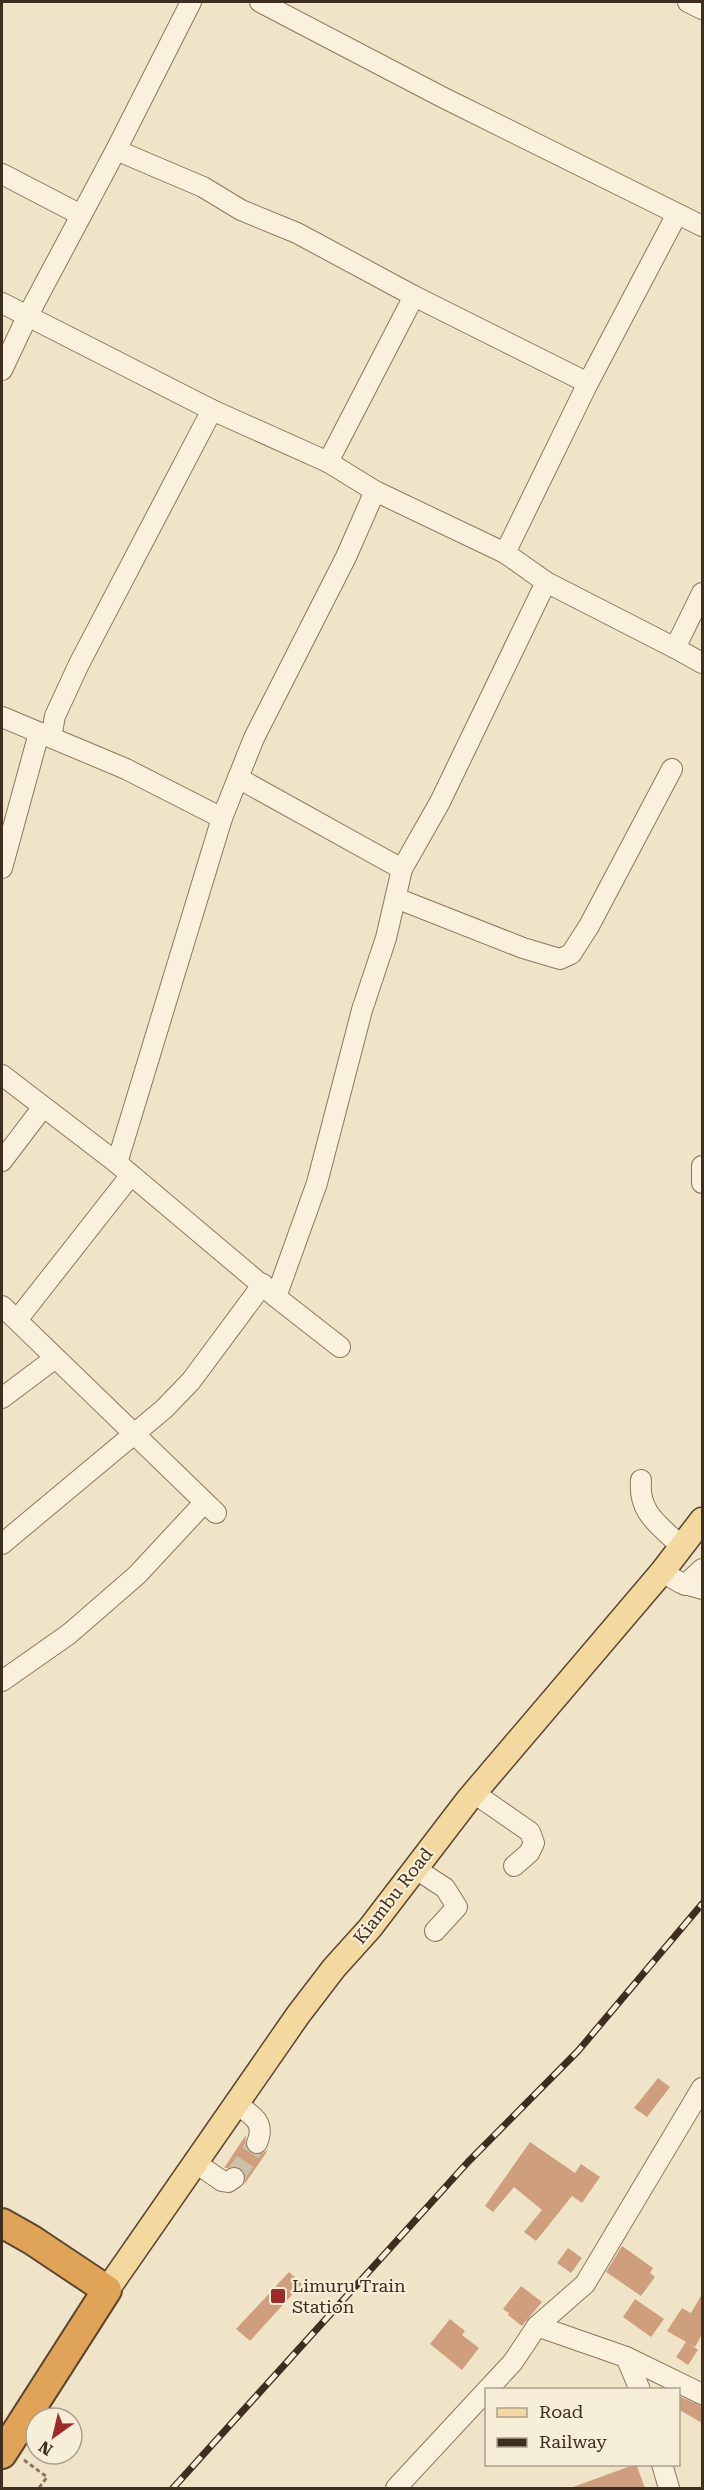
<svg xmlns="http://www.w3.org/2000/svg" width="704" height="2490" font-family="'Roboto Serif',serif">
	<style>
		.building { fill: #cf9f7d }
		.lines { fill: none; stroke-linecap: round; stroke-linejoin: round }
		.minor-tunnel { stroke: #ccc0a6; stroke-width: 20; stroke-dasharray: 20 10; stroke-linecap: butt }
		.minor-casing { stroke: #8d765c; stroke-width: 22 }
		.major-casing { stroke: #5b4430; stroke-width: 27 }
		.highway-casing { stroke: #5b4430; stroke-width: 32 }
		.path { stroke: #8d765c; stroke-width: 3; stroke-dasharray: 4.5 3; stroke-linecap: butt }
		.minor { stroke: #faf1dc; stroke-width: 20 }
		.major { stroke: #f3d9a0; stroke-width: 24 }
		.highway { stroke: #e0a458; stroke-width: 28 }
		.rail-casing { stroke: #3d2e20; stroke-width: 7 }
		.rail { stroke: #f7eed8; stroke-width: 4.5; stroke-dasharray: 14; stroke-linecap: butt }
		.poi-dot { fill: #9e2a2b; stroke: #f7eed8; stroke-width: 2 }
		.labels { text-anchor: middle; stroke-width: 4.5; stroke-linejoin: round; paint-order: stroke }
		.street-label { font-size: 18px; fill: #3d2e20; stroke: #f7eed8 }
		.poi-label { font-size: 18px; fill: #3d2e20; stroke: #f7eed8; text-anchor: start }
	</style>
	<rect width="100%" height="100%" fill="#f0e4c8"/>
	<g class="building">
		<polygon points="658,2078 670,2087 647,2117 634,2108"/>
		<polygon points="246,2135 245,2145 249,2151 259,2155 268,2150 244,2185 246,2177 240,2168 224,2168"/>
		<polygon points="530,2142 575,2173 581,2164 600,2177 582,2203 572,2196 536,2241 524,2232 542,2210 514,2187 493,2212 485,2206"/>
		<polygon points="622,2246 653,2268 650,2273 655,2277 641,2296 606,2272"/>
		<polygon points="568,2248 582,2258 571,2273 557,2263"/>
		<polygon points="289,2272 302,2284 250,2341 236,2329"/>
		<polygon points="521,2286 542,2302 522,2326 508,2315 509,2313 503,2309"/>
		<polygon points="702,2294 702,2334 695,2347 687,2342 698,2350 688,2365 676,2357 686,2342 667,2331 682,2308 691,2313"/>
		<polygon points="635,2299 664,2319 651,2337 623,2317"/>
		<polygon points="450,2319 465,2331 462,2335 479,2348 462,2370 430,2344"/>
		<polygon points="678,2396 702,2406 702,2423 678,2409"/>
		<polygon points="636,2464 645,2488 573,2488 573,2487"/>
	</g>
	<g class="lines">
		<polyline class="minor-tunnel" points="234,2178 257,2143"/>
		<g class="minor-casing">
			<g id="minor">
				<polyline points="260,2 442,97 702,226"/>
				<polyline points="688,2 702,9"/>
				<polyline points="116,150 203,187 241,210 297,233 414,296 588,383"/>
				<polyline points="2,174 81,215"/>
				<polyline points="2,303 212,410 328,462 375,491 505,553 546,582 675,648 702,593"/>
				<polyline points="2,370 27,317 116,150 191,2"/>
				<polyline points="328,462 414,296"/>
				<polyline points="505,553 588,383 677,214"/>
				<polyline points="675,648 702,663"/>
				<polyline points="2,717 126,769 222,818"/>
				<polyline points="51,737 55,716 79,664 212,410"/>
				<polyline points="238,778 402,869"/>
				<polyline points="2,868 39,733"/>
				<polyline points="396,898 523,948 560,959 571,954 589,926 672,769"/>
				<polyline points="2,1075 117,1163 276,1297 340,1347"/>
				<polyline points="2,1161 43,1107"/>
				<polyline points="117,1163 222,818 254,738 346,557 375,491"/>
				<polyline points="702,1166 702,1183"/>
				<polyline points="276,1297 317,1183 362,1010 386,938 402,869 440,802 546,582"/>
				<polyline points="2,1306 216,1513"/>
				<polyline points="17,1320 131,1175"/>
				<polyline points="2,1398 54,1359"/>
				<path d="M641,1480C638,1513 659,1525 681,1546"/>
				<polyline points="2,1544 164,1409 191,1381 263,1284"/>
				<polyline points="662,1572 681,1583 702,1589"/>
				<polyline points="685,1585 702,1569"/>
				<polyline points="2,1681 69,1634 137,1575 204,1503"/>
				<polyline points="474,1793 530,1832 534,1843 529,1853 514,1866"/>
				<polyline points="416,1869 445,1888 457,1907 435,1931"/>
				<path d="M236,2104C252,2115 266,2122 257,2143"/>
				<polyline points="196,2163 222,2181 228,2182 234,2178"/>
				<polyline points="537,2326 626,2357 702,2394"/>
				<polyline points="626,2357 640,2390"/>
				<polyline points="662,2464 669,2488"/>
				<polyline points="396,2488 513,2362 537,2326 585,2284 702,2088"/>
			</g>
		</g>
		<g class="major-casing">
			<polyline id="major" points="107,2290 298,2015 334,1968 370,1928 468,1800 662,1572 702,1520"/>
		</g>
		<g class="highway-casing">
			<polyline id="highway" points="2,2223 32,2240 107,2290 2,2454"/>
		</g>
		<polyline class="path" points="24,2460 47,2477 39,2488"/>
		<use href="#minor" class="minor"/>
		<use href="#major" class="major"/>
		<use href="#highway" class="highway"/>
		<g class="rail-casing">
			<polyline id="rail" points="173,2488 468,2162 578,2051 702,1904"/>
		</g>
		<use href="#rail" class="rail"/>
	</g>
	<rect class="poi-dot" x="270" y="2288" width="16" height="16" rx="3"/>
	<g class="labels">
		<g class="street-label">
			<text transform="translate(393 1896) rotate(-52)" y="6">Kiambu Road</text>
		</g>
		<g class="poi-label">
			<text x="292" y="2292">Limuru Train<tspan x="292" dy="21">Station</tspan></text>
		</g>
	</g>
	<rect width="704" height="2490" fill="none" stroke="#3d2e20" stroke-width="6"/>
	<rect x="485" y="2388" width="195" height="78" fill="#f7eed8" stroke="#ada18e" stroke-width="1.5"/>
	<rect x="497" y="2408" width="30" height="9" fill="#f3d9a0" stroke="#ada18e" stroke-width="1.5"/>
	<text x="539" y="2418" font-size="18" fill="#3d2e20">Road</text>
	<rect x="497" y="2438" width="30" height="9" fill="#3d2e20" stroke="#ada18e" stroke-width="1.5"/>
	<text x="539" y="2448" font-size="18" fill="#3d2e20">Railway</text>
	<g transform="translate(54 2436) rotate(214)"><circle r="28" fill="#f7eed8" stroke="#ada18e" stroke-width="1.5"/>
	<path d="M0-4.5L10 22L0 15L-10 22Z" fill="#9e2a2b"/>
	<text y="-9" font-size="16" font-weight="bold" text-anchor="middle" fill="#3d2e20">N</text>
	</g>
</svg>
